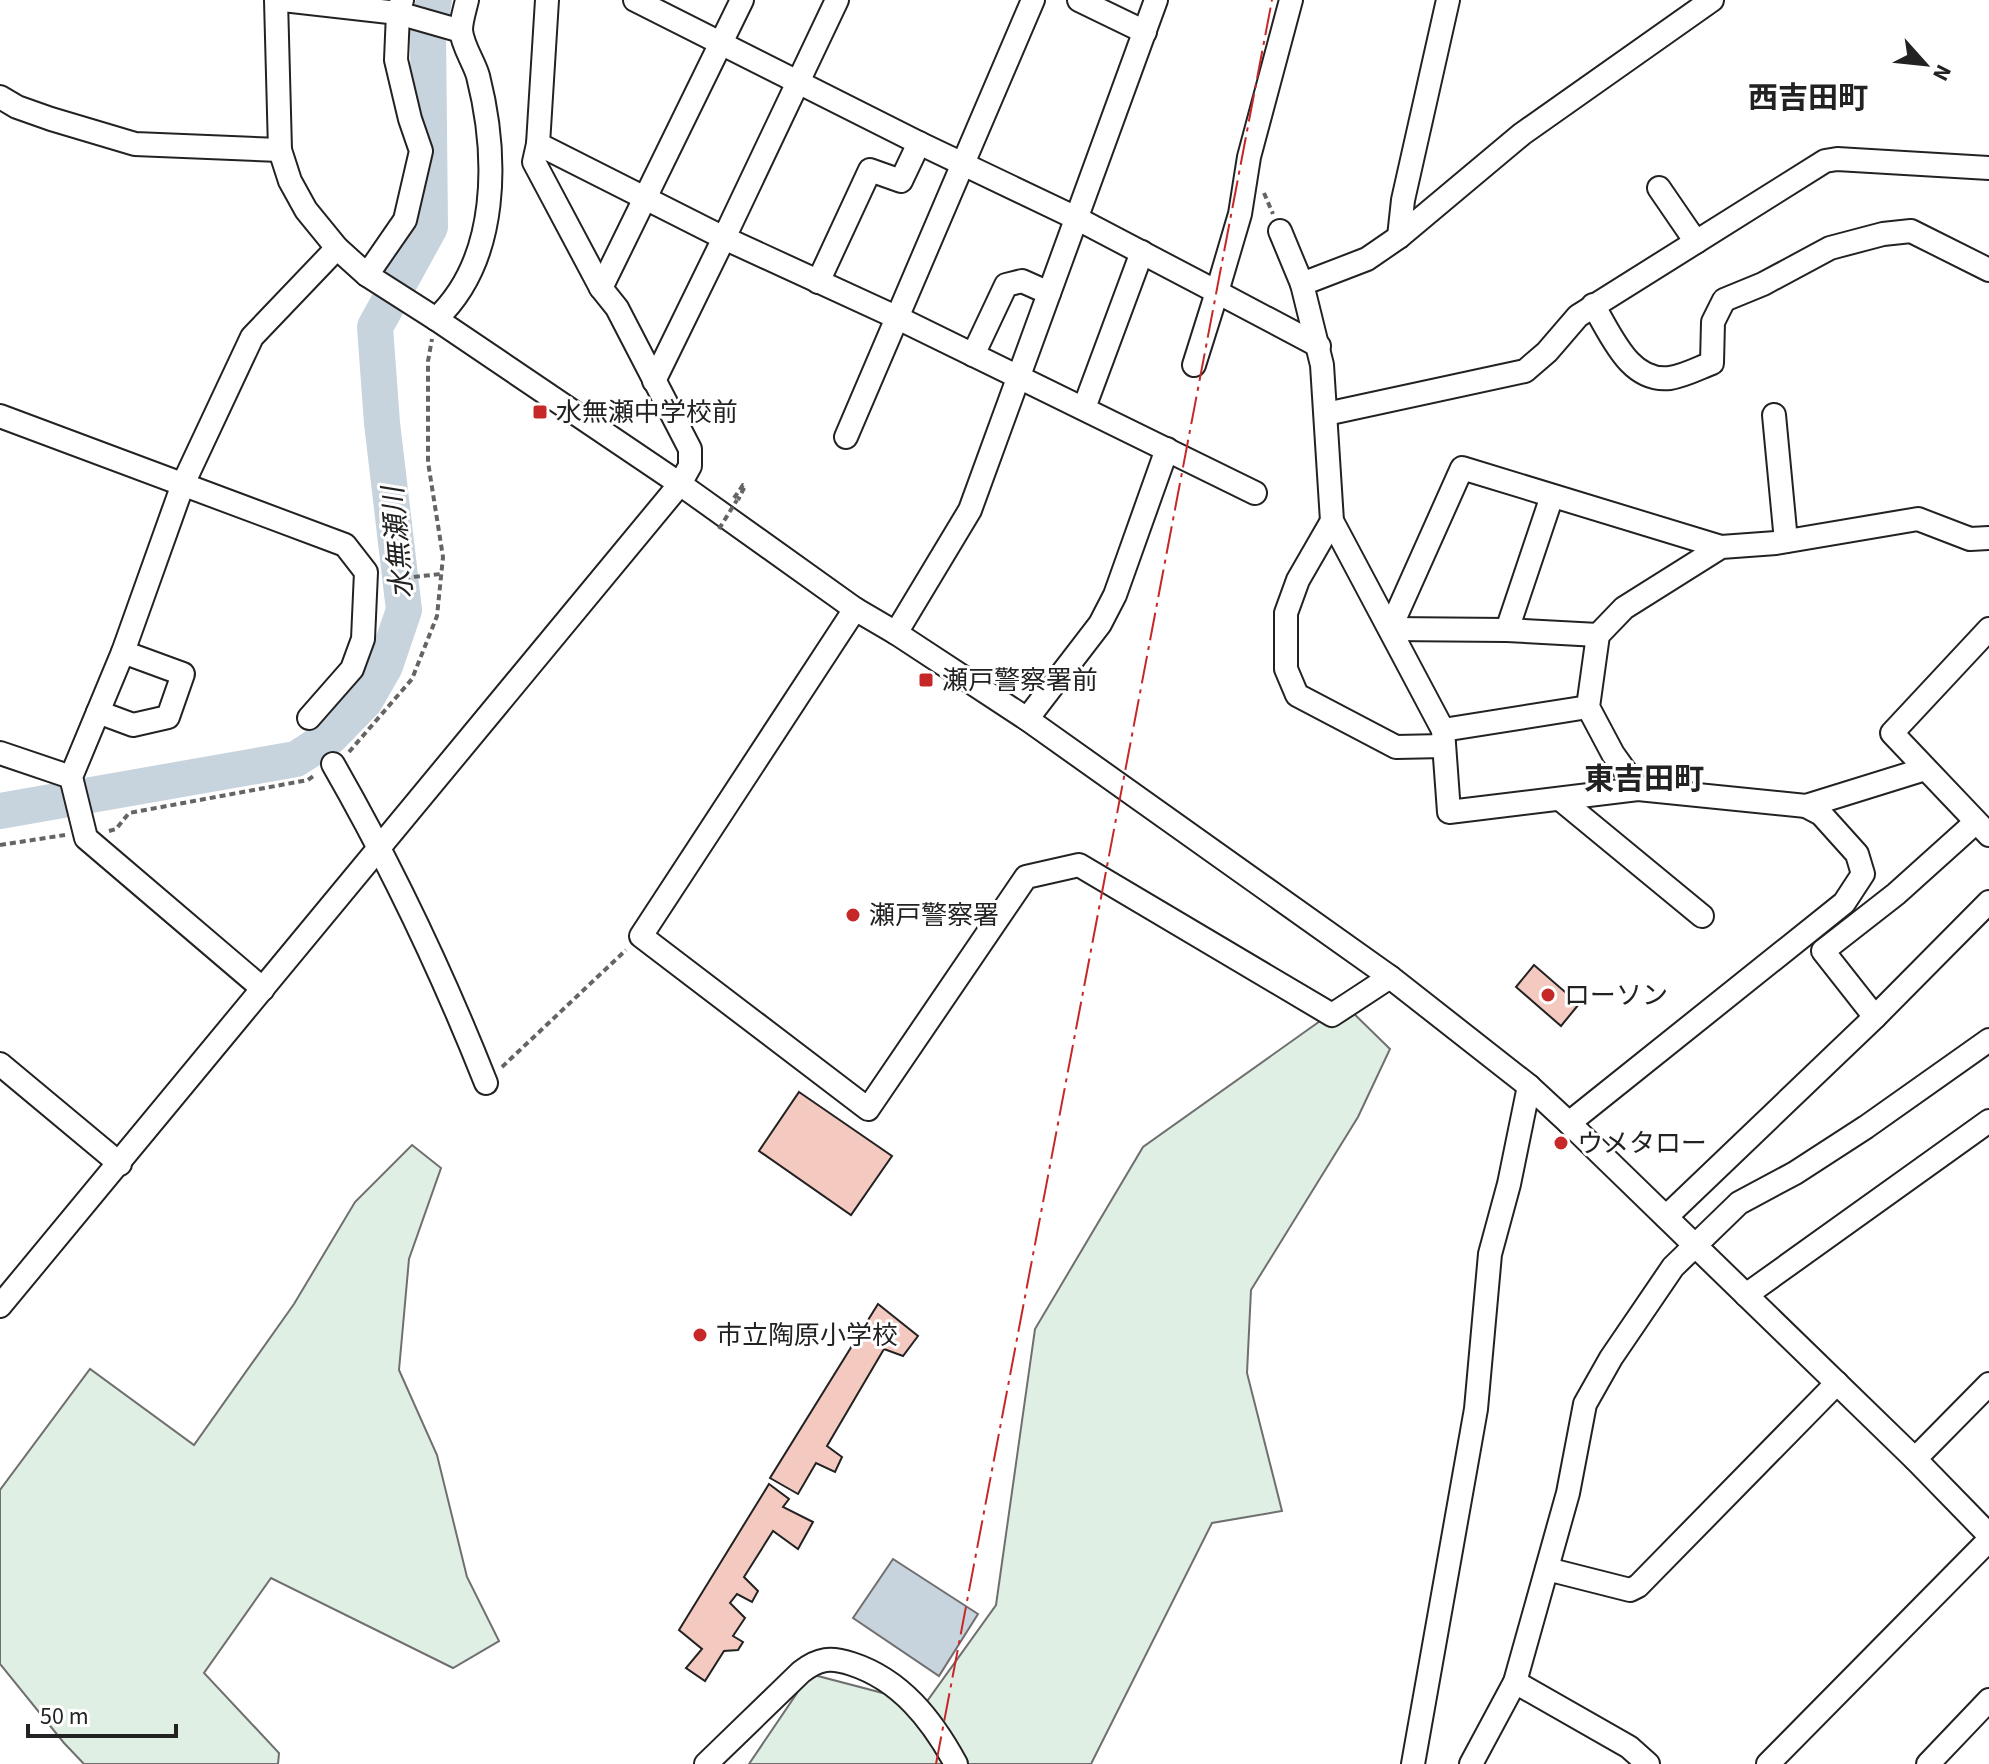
<svg xmlns="http://www.w3.org/2000/svg" width="1989" height="1764" font-family="'Source Sans 3','Noto Sans JP',sans-serif">
	<style>
		.green { fill: #e0efe3; stroke: #6f6f6f; stroke-width: 2 }
		.water { fill: #c7d3dd; stroke: #6f6f6f; stroke-width: 2 }
		.lines { fill: none; stroke-linecap: round; stroke-linejoin: round }
		.river { stroke: #c7d3dd; stroke-width: 36 }
		.building { fill: #f3c9c0; stroke: #222; stroke-width: 2 }
		.minor-casing { stroke: #222; stroke-width: 26 }
		.path { stroke: #646464; stroke-width: 4; stroke-dasharray: 6 4; stroke-linecap: butt }
		.minor { stroke: #fff; stroke-width: 22 }
		.path-bridge { stroke: #646464; stroke-width: 4; stroke-dasharray: 6 4; stroke-linecap: butt }
		.power { stroke: #c62828; stroke-width: 2; stroke-dasharray: 28 6 4 6; stroke-linecap: butt }
		.poi-dot { fill: #c62828; stroke: #fff; stroke-width: 3 }
		.labels { text-anchor: middle; stroke-width: 6; stroke-linejoin: round; paint-order: stroke }
		.poi-label { font-size: 26px; fill: #222; stroke: #fff; text-anchor: start }
		.water-label { font-size: 28px; font-style: italic; fill: #222; stroke: #fff }
		.quarter-label { font-size: 30px; font-weight: bold; fill: #222; stroke: #fff }
	</style>
	<rect width="100%" height="100%" fill="#fff"/>
	<g class="green">
		<polygon points="1344,1004 1390,1049 1358,1117 1251,1290 1247,1373 1282,1511 1212,1523 1091,1764 749,1764 810,1674 925,1704 996,1605 1035,1329 1143,1147"/>
		<polygon points="412,1145 441,1168 409,1259 399,1370 437,1455 467,1577 499,1641 453,1668 271,1578 204,1673 279,1753 278,1764 84,1764 64,1743 0,1664 0,1490 90,1369 194,1445 294,1304 355,1202"/>
	</g>
	<polygon class="water" points="893,1559 978,1614 939,1676 853,1618"/>
	<g class="lines">
		<polyline class="river" points="0,811 296,759 330,737 365,701 385,666 404,610 382,423 375,327 430,227 428,31 434,0"/>
	</g>
	<g class="building">
		<polygon points="1534,965 1579,1004 1561,1026 1516,987"/>
		<polygon points="799,1092 892,1156 851,1215 759,1151"/>
		<polygon points="878,1304 918,1336 903,1356 884,1349 827,1446 842,1457 835,1472 816,1463 798,1494 770,1478"/>
		<polygon points="769,1484 789,1499 783,1507 813,1522 798,1549 773,1531 744,1577 758,1591 752,1602 737,1594 730,1603 745,1618 733,1636 743,1642 738,1650 724,1651 705,1681 686,1668 702,1649 679,1630"/>
	</g>
	<g class="lines">
		<g class="minor-casing">
			<g id="minor">
				<polyline points="276,0 280,150 290,181 306,210 337,248 367,275 436,319 680,484 855,609 896,633 1027,719 1390,977 1529,1086 1569,1123 1915,1459 1989,1535"/>
				<polyline points="283,0 398,13 461,31"/>
				<polyline points="547,0 538,144 724,238 654,381"/>
				<polyline points="635,0 919,143 1076,218 1217,292 1240,214 1249,157 1291,0"/>
				<polyline points="837,0 724,238 898,318 1255,493"/>
				<polyline points="1079,0 1145,32"/>
				<polyline points="1712,0 1522,134 1399,237 1367,259 1302,284 1322,365 1332,521 1443,730 1449,812 1638,789 1806,806 1925,769"/>
				<polyline points="0,97 17,107 51,119 135,144 280,150"/>
				<polyline points="538,144 534,162 601,288"/>
				<polyline points="1659,188 1696,242"/>
				<polyline points="1280,231 1302,284"/>
				<polyline points="1399,237 1403,200 1448,0"/>
				<polyline points="367,275 405,220 421,151 410,119 396,60 398,13 402,0"/>
				<polyline points="818,282 870,170 901,181 919,143"/>
				<path d="M1593,305C1611,334 1629,383 1670,378C1684,376 1699,368 1712,363L1713,322L1724,300L1763,284L1830,248L1883,234L1911,231L1989,270"/>
				<path d="M436,319C500,259 498,155 478,76C474,62 462,45 461,30C461,21 465,9 467,0"/>
				<polyline points="973,355 1006,285 1022,281 1049,293"/>
				<polyline points="1194,365 1217,292 1319,346"/>
				<polyline points="1084,408 1142,252"/>
				<polyline points="1326,414 1525,371 1547,352 1578,316 1825,161 1837,159 1989,168"/>
				<polyline points="1774,415 1786,541"/>
				<polyline points="0,416 345,545 366,572 363,639 352,669 309,718"/>
				<polyline points="846,437 1033,0"/>
				<polyline points="1332,521 1298,580 1286,613 1286,669 1297,695 1396,747 1444,746"/>
				<polyline points="855,609 641,936 868,1109 1026,877 1079,865 1332,1015 1390,977"/>
				<polyline points="1390,629 1462,468 1721,547"/>
				<polyline points="1390,629 1507,630 1598,635"/>
				<polyline points="1989,629 1892,733 1989,835"/>
				<polyline points="1507,630 1552,496"/>
				<polyline points="896,633 970,510 1156,0"/>
				<polyline points="98,712 133,725 168,717 183,674 123,652"/>
				<polyline points="1027,719 1100,624 1115,595 1167,449"/>
				<polyline points="1443,730 1588,707"/>
				<polyline points="0,753 71,777"/>
				<path d="M333,764C392,867 442,972 486,1083"/>
				<polyline points="1638,789 1613,754 1588,707 1598,635 1624,608 1721,547 1776,543 1918,519 1970,539 1989,538"/>
				<polyline points="1560,799 1702,916"/>
				<polyline points="263,989 86,838 71,777 123,652 183,484 252,337 337,248"/>
				<polyline points="1875,1017 1823,951 1896,894 1976,822"/>
				<polyline points="0,1064 120,1164"/>
				<polyline points="1569,1123 1844,903 1863,874 1857,854 1821,814 1806,806"/>
				<polyline points="1666,1217 1875,1017 1989,902"/>
				<polyline points="1746,1295 1989,1121"/>
				<polyline points="0,1306 680,484 690,466 690,449 617,308 601,288 742,0"/>
				<polyline points="1915,1459 1989,1384"/>
				<polyline points="1547,1569 1630,1590 1638,1586 1837,1383"/>
				<polyline points="1515,1682 1629,1747 1648,1764"/>
				<path d="M706,1764L801,1672C819,1658 831,1657 852,1664C901,1680 932,1720 956,1764"/>
				<polyline points="1413,1764 1476,1409 1490,1254 1509,1184 1529,1086"/>
				<polyline points="1471,1764 1515,1682 1568,1493 1585,1404 1611,1358 1673,1267 1739,1203 1795,1173 1866,1127 1989,1040"/>
				<polyline points="1768,1764 1989,1540"/>
				<polyline points="1928,1764 1989,1700"/>
			</g>
		</g>
		<g class="path">
			<polyline points="1264,193 1273,214"/>
			<polyline points="734,498 743,485 745,486 738,500"/>
			<polyline points="394,579 441,574"/>
			<polyline points="349,752 412,679 437,616 443,557 428,462 428,361 432,339"/>
			<polyline points="109,831 116,829 129,813 308,780 315,775"/>
			<polyline points="0,845 65,835"/>
			<polyline points="502,1067 626,950"/>
		</g>
		<use href="#minor" class="minor"/>
		<polyline class="path-bridge" points="719,529 737,500"/>
		<polyline class="power" points="936,1764 1272,0"/>
	</g>
	<g class="poi-dot">
		<rect x="532" y="404" width="16" height="16" rx="4"/>
		<rect x="918" y="672" width="16" height="16" rx="4"/>
		<circle cx="853" cy="915" r="8"/>
		<circle cx="1548" cy="995" r="8"/>
		<circle cx="1561" cy="1143" r="8"/>
		<circle cx="700" cy="1335" r="8"/>
	</g>
	<g class="labels">
		<g class="poi-label">
			<text x="556" y="421">水無瀬中学校前</text>
			<text x="942" y="689">瀬戸警察署前</text>
			<text x="869" y="924">瀬戸警察署</text>
			<text x="1564" y="1004">ローソン</text>
			<text x="1577" y="1152">ウメタロー</text>
			<text x="716" y="1344">市立陶原小学校</text>
		</g>
		<g class="water-label">
			<text transform="translate(397 543) rotate(-95)" y="10">水無瀬川</text>
		</g>
		<g class="quarter-label">
			<text x="1808" y="108">西吉田町</text>
			<text x="1644" y="789">東吉田町</text>
		</g>
	</g>
	<g transform="translate(1925 64) rotate(117)" stroke="#ffffff" stroke-width="6" paint-order="stroke">
	<path d="M0-6L14 30L0 20L-14 30Z" fill="#222222"/>
	<text y="-12" font-size="22" font-weight="bold" text-anchor="middle" fill="#222222">N</text>
	</g>
	<path d="M28 1724v12h148v-12" fill="none" stroke="#222222" stroke-width="4"/>
	<text x="40" y="1724" font-size="24" fill="#222222" stroke="#ffffff" stroke-width="6" paint-order="stroke">50 m</text>
</svg>
